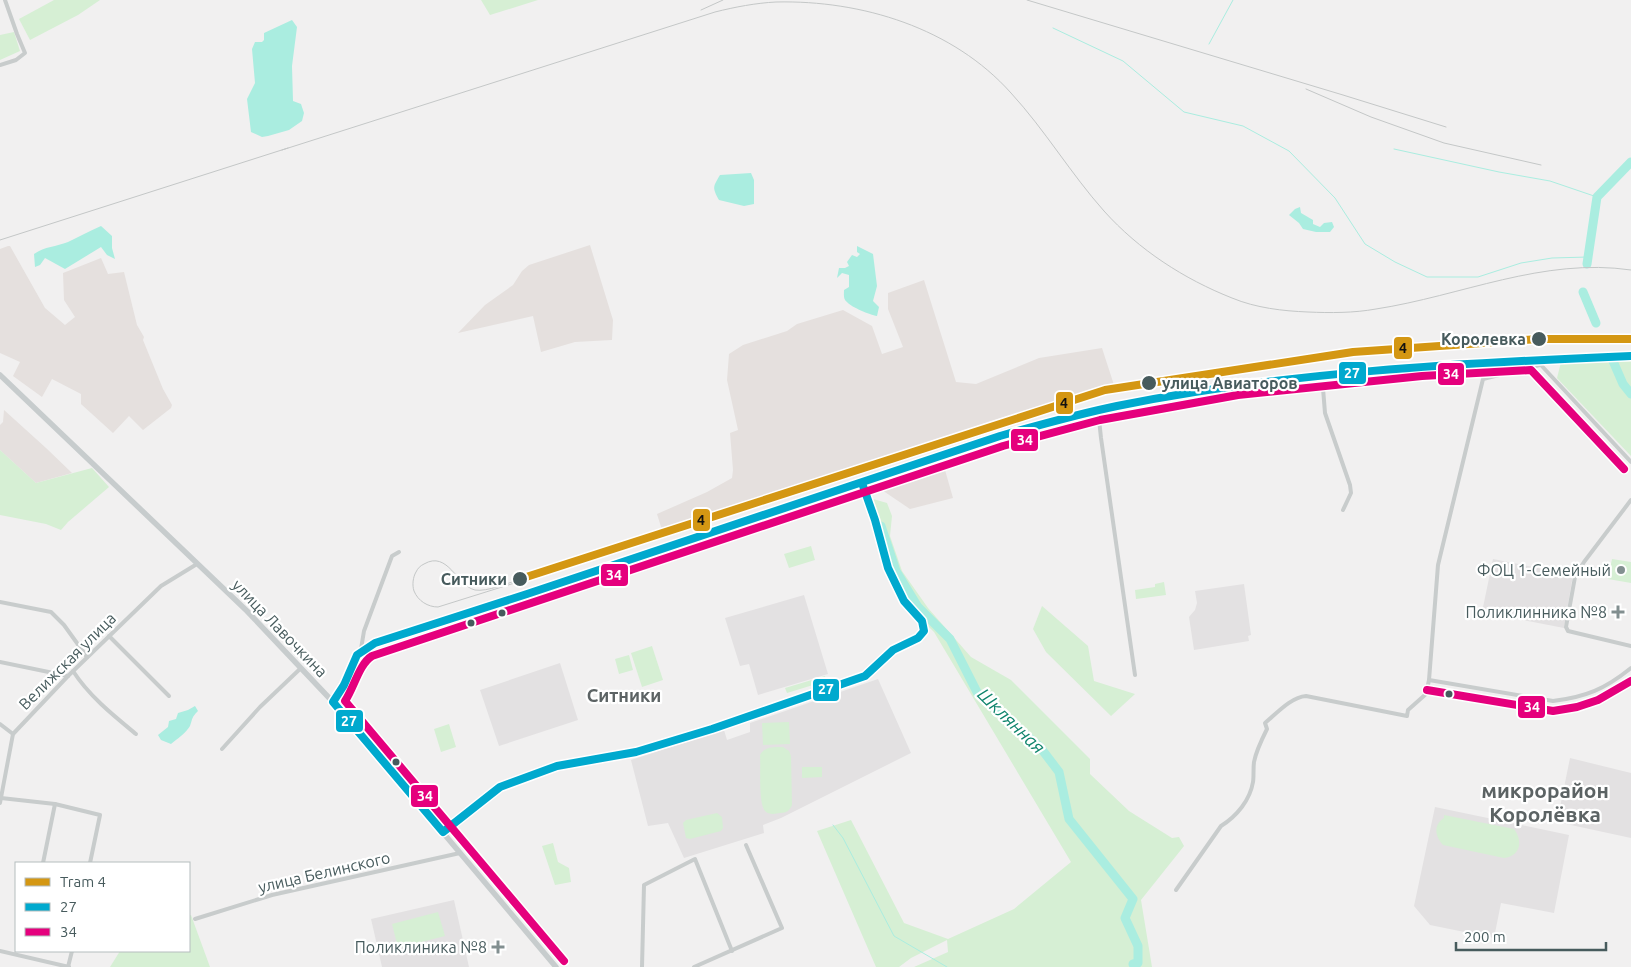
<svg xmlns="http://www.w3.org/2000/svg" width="1631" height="967" font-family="Ubuntu,sans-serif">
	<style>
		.commercial { fill: #e5e0de }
		.education { fill: #e3e1e2 }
		.green { fill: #d6efd4 }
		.water { fill: #aaede0 }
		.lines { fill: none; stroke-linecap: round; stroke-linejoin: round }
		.stream { stroke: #aaede0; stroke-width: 1 }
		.river { stroke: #aaede0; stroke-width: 9 }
		.minor { stroke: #c8cccc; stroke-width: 4 }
		.secondary { stroke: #c7cccd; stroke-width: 5.5 }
		.tram { stroke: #c4c7c7; stroke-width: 1 }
		.rail { stroke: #c4c7c7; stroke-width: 1 }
		.bus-1-casing { stroke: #fff; stroke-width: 11 }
		.bus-2-casing { stroke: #fff; stroke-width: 11 }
		.bus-1 { stroke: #00a9ce; stroke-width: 8 }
		.bus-2 { stroke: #e5007d; stroke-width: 8 }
		.tram-1-casing { stroke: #fff; stroke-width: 11 }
		.tram-1 { stroke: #d49713; stroke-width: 8 }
		.stop-dot { fill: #475b5d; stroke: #fff; stroke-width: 2 }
		.poi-dot { fill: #828f90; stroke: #fff; stroke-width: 2 }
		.labels { text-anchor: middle; stroke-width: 4.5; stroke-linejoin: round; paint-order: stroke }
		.stop-label { font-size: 16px; font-weight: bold; fill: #475b5d; stroke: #fff; text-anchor: end }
		.poi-label { font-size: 16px; fill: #475b5d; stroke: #fff; text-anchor: end }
		.street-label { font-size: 16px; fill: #475b5d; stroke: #fff }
		.neighbourhood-label { font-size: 18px; font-weight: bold; fill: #5c6364; stroke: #fff }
		.water-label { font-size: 18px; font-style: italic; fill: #0e846c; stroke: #fff }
		.district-label { font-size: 21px; font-weight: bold; fill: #5c6364; stroke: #fff }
		.line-badge { stroke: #fff; stroke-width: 2 }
		.badge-label { font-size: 14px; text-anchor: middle; font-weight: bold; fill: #fff }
		.pale-badge-label { font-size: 14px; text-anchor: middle; font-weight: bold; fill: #111 }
	</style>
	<rect width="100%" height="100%" fill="#f1f0f0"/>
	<g class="commercial">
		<polygon points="590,245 613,320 612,340 575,342 541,352 533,316 458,333 485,305 513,285 522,271 529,265"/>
		<polygon points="8,246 10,246 45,308 65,325 75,317 64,300 63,273 101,258 108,274 124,272 137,325 144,337 143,340 163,389 172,405 171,408 143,430 129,416 113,433 81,404 81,394 52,379 42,397 13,376 20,362 0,353 0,249"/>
		<polygon points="924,280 956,382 976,384 1039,358 1102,348 1114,385 662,530 657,514 707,492 732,478 733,470 730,433 738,430 727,380 729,354 743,345 787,331 797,324 843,310 872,326 882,354 903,347 888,309 888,293"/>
		<polygon points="4,410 46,448 72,473 36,483 0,450 0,425 3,422"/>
		<polygon points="943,463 953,498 910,509 876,486"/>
	</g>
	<g class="education">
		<polygon points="1493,559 1573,575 1564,628 1482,612"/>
		<polygon points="1244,584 1251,635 1248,636 1249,641 1194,650 1189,617 1195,610 1197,603 1195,591"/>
		<polygon points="804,595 828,674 758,695 749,664 740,666 725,618"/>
		<polygon points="560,663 578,720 499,746 480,690"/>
		<polygon points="878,679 911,753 781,818 763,825 764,833 684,858 668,823 648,826 631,760 724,730 727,740 750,732 750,723"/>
		<polygon points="1570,758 1631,773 1631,838 1557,822"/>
		<polygon points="1435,807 1569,835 1554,913 1501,903 1494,938 1430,925 1414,906"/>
		<polygon points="454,900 469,967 382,967 371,919"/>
	</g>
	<g class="green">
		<polygon points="54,0 100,0 78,15 30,40 19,19"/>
		<polygon points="481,0 538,0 490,15"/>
		<polygon points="14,32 20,51 0,60 0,35"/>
		<polygon points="1631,360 1631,456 1557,378 1561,362"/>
		<polygon points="0,450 36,483 92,468 109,487 68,522 61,530 46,524 0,515"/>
		<path d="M873,499L887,503L892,516L890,536L902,571L928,608L971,657L1011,680L1090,759V774L1129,811L1172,838L1179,837L1184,846L1141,900L1152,967H914L948,952L947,940L911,958L899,967H876L817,831L851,820L904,923L948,939L1014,909L1071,862L934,632C915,614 898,589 889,564C881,544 878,520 873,499Z"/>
		<polygon points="811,546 815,560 789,568 784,554"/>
		<polygon points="1612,559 1631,562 1631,583 1608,579"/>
		<polygon points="1164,582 1166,595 1136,599 1135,590 1155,587 1155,584"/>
		<polygon points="1042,606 1088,646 1094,681 1135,694 1111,716 1046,652 1033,629"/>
		<polygon points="652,646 663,680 642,687 631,653"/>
		<polygon points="629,655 633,670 619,674 615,659"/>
		<polygon points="825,676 826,681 787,693 785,688"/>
		<polygon points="789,722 790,744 763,745 762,723"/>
		<polygon points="449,724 456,747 441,752 434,729"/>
		<path d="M783,747L789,751L791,756L792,805C790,810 787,813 780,813C775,814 769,815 765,811C758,803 761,767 760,755C765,746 774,747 783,747Z"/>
		<polygon points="802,767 822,767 822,777 802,778"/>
		<polygon points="717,813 722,817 723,828 721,831 690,839 686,838 683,823 686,820"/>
		<path d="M1444,815L1514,829C1523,841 1521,856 1504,858L1443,845C1435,836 1433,825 1444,818Z"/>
		<polygon points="553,843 558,862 569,868 571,882 555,885 542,846"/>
		<polygon points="438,912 445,936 398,948 392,924"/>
		<polygon points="191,915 210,967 110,967 120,951 189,951 189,916"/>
	</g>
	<g class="water">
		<polygon points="292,20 297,27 292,66 293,101 301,104 304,113 302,121 289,130 268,136 262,137 251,132 247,99 255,83 252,49 255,42 262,42 264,40 264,33"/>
		<path d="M751,173L754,180V204L744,206L719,200C712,187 713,187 720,175Z"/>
		<polygon points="1300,207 1301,213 1313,220 1313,224 1320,227 1324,223 1332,222 1334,227 1330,232 1316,232 1303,229 1299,223 1289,215 1295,209"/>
		<path d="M101,226L112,236V248L115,259L107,255L101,247L65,269L45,258L40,265L35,267L34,254C45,246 56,247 68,242C79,237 89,231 101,226Z"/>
		<path d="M857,246L873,254L877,286L873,301L879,307L877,316C870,315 851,307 847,302C843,299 844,295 844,290L849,287V275L842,273L837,278L839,268H845L849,266L847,262L852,255L857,257L860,254L857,252Z"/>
		<path d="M195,706L198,711C191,718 193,718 190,726C186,733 177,739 171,744L161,740L158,735L168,727L169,721L176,719L178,713L188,710Z"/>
	</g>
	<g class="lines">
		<g class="stream">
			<polyline points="1053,28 1123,61 1184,112 1243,126 1289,151 1335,198 1365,244 1395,262 1427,277 1478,277 1521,263 1552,258 1588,257"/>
			<polyline points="1209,44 1233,0"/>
			<polyline points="1394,149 1499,172 1550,181 1597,197"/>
			<polyline points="833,825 843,838 894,936 947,967"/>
		</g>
		<g class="river">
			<polyline points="1587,264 1597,197 1631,162"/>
			<polyline points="1583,292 1596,323"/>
			<polyline points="1613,361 1623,384 1631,394"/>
			<polyline points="881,526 896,571 918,607 950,639 978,694 1040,747 1059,772 1069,819 1133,899 1125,918 1138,946 1138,963 1133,964 1136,967"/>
		</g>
		<g class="minor">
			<polyline points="0,65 16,60 25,53 17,34 5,0"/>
			<polyline points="1540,364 1631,462"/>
			<polyline points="1322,376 1325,413 1350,485 1351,493 1343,510"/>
			<polyline points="1098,410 1101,438 1135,675"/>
			<polyline points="1631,500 1584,562 1575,577 1566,627 1568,631 1631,646"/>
			<polyline points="0,602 51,612 64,625 87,657"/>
			<polyline points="109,636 169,696"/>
			<polyline points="361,649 364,631 392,556 399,552"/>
			<polyline points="0,662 68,676"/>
			<path d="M73,671C89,696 114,716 136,734"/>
			<path d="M1429,680L1553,701C1586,697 1605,689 1631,668"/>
			<polyline points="0,724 13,734"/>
			<polyline points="222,749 260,707 301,668"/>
			<polyline points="1,798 55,804 100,815 90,863"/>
			<polyline points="0,803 13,734 68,676 161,586 197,564"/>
			<polyline points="443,832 500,787 557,766 636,752 712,729 865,676 893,650 918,638 924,631 922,621 904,601 888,568 882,549 875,520 862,483"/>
			<polyline points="43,863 55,804"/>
			<path d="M1176,890L1221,826C1237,816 1250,800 1253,782C1254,776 1253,769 1254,762C1256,751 1262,739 1267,729L1265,723C1276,714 1291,697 1306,696L1407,716L1408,710L1426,694L1429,680L1438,565L1483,379L1540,365"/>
			<polyline points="195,919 272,895 460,853"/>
			<polyline points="0,951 69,967"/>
			<polyline points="68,967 72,951"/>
			<polyline points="642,967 644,885 695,859 732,951"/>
			<polyline points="694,967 782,928 746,845"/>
		</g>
		<g class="secondary">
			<polyline points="0,375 247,611 333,702 556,967"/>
			<path d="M333,702C337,695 342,689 345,682C356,659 349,655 375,643L527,594L1000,436C1039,425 1078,414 1117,406C1286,371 1459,362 1631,356"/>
		</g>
		<path class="tram" d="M520,579C509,583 487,592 475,590C457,586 448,550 424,564C420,566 418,568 416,572C413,577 412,585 414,591C418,601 428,607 438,607L521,581"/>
		<g class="rail">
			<polyline points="1027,0 1343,95 1446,127"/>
			<polyline points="701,10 723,0"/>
			<polyline points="1306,89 1371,117 1444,143 1541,165"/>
			<path d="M282,150L715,12C735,7 756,3 776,2C862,0 953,28 1011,93C1045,130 1071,174 1104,211C1139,250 1184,279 1232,298C1256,308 1283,311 1308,312C1330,313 1354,313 1376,309C1461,296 1543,257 1631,270"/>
			<polyline points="0,240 288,148"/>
		</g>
		<g class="bus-1-casing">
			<path id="bus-1" d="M862,483L875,520L888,568L904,601L922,621L924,631L918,638L893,650L865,676L712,729L636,752L557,766L500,787L443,832L333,702L344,685L357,655L375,643L527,594L1000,436C1039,425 1078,414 1117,406C1286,372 1459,363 1631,356"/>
		</g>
		<g class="bus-2-casing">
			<g id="bus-2">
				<polyline points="1427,690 1553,711 1577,707 1598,700 1631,681"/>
				<path d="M564,961L345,701C354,688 359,664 372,656L1003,446L1100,420L1238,395L1422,376L1531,370L1624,469"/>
			</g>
		</g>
		<use href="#bus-1" class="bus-1"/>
		<use href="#bus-2" class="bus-2"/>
		<g class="tram-1-casing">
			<polyline id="tram-1" points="520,579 1105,390 1353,352 1539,339 1631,339"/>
		</g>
		<use href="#tram-1" class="tram-1"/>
	</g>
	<g class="stop-dot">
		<circle cx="1539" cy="339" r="8"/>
		<circle cx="1149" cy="383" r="8"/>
		<circle cx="520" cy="579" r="8"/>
		<circle cx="502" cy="613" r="4.5"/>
		<circle cx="471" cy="623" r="4.5"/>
		<circle cx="1449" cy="694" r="4.5"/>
		<circle cx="396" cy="762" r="4.5"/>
	</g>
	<g class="poi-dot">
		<circle cx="1621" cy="570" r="5"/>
		<path d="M1615.5 604.5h5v5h5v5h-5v5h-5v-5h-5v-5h5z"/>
		<path d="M495.5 939.5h5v5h5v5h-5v5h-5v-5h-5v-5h5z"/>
	</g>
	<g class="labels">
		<g class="stop-label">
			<text x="1526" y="345">Королевка</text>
			<text x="1162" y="389" text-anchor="start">улица Авиаторов</text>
			<text x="507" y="585">Ситники</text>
		</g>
		<g class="poi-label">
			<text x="1611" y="576">ФОЦ 1-Семейный</text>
			<text x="1607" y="618">Поликлинника №8</text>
			<text x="487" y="953">Поликлиника №8</text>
		</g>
		<g class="street-label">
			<text transform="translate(280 628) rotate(46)" y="6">улица Лавочкина</text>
			<text transform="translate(67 661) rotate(-45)" y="6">Велижская улица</text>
			<text transform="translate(324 872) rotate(-13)" y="6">улица Белинского</text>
		</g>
		<g class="neighbourhood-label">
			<text x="624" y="702">Ситники</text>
		</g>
		<g class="water-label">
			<text transform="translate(1011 721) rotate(44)" y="6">Шклянная</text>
		</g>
		<g class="district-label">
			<text x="1545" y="798">микрорайон<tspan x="1545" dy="24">Королёвка</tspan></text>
		</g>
	</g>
	<g class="line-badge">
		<rect x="1393" y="336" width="20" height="24" rx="5" fill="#d49713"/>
		<rect x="1338" y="361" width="29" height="24" rx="5" fill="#00a9ce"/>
		<rect x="1437" y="362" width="28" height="24" rx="5" fill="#e5007d"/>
		<rect x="1055" y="391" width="19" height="24" rx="5" fill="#d49713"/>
		<rect x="1010" y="428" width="29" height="24" rx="5" fill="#e5007d"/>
		<rect x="692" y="508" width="19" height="24" rx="5" fill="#d49713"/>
		<rect x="600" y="563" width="29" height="24" rx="5" fill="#e5007d"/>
		<rect x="812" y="678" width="28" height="24" rx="5" fill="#00a9ce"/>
		<rect x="1517" y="695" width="29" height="24" rx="5" fill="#e5007d"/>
		<rect x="335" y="709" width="29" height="24" rx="5" fill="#00a9ce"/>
		<rect x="410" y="784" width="29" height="24" rx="5" fill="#e5007d"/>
	</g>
	<g class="badge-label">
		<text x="1352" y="378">27</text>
		<text x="1451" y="379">34</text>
		<text x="1025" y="445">34</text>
		<text x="614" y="580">34</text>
		<text x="826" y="694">27</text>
		<text x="1532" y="712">34</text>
		<text x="349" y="726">27</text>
		<text x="425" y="801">34</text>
	</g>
	<g class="pale-badge-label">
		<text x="1403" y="353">4</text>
		<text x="1064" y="408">4</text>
		<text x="701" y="525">4</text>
	</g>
	<rect x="15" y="862" width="175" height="90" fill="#ffffff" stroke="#b5bdbe"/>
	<rect x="25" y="878" width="25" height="8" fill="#d49713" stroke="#b5bdbe"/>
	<text x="60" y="887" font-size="15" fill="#475b5d">Tram 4</text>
	<rect x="25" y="903" width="25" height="8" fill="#00a9ce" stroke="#b5bdbe"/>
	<text x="60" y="912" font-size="15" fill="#475b5d">27</text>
	<rect x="25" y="928" width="25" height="8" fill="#e5007d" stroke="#b5bdbe"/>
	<text x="60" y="937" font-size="15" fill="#475b5d">34</text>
	<path d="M1456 942v8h150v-8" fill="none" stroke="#475b5d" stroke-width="2.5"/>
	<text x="1464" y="942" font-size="15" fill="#475b5d" stroke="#ffffff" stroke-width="4" paint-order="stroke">200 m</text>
</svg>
